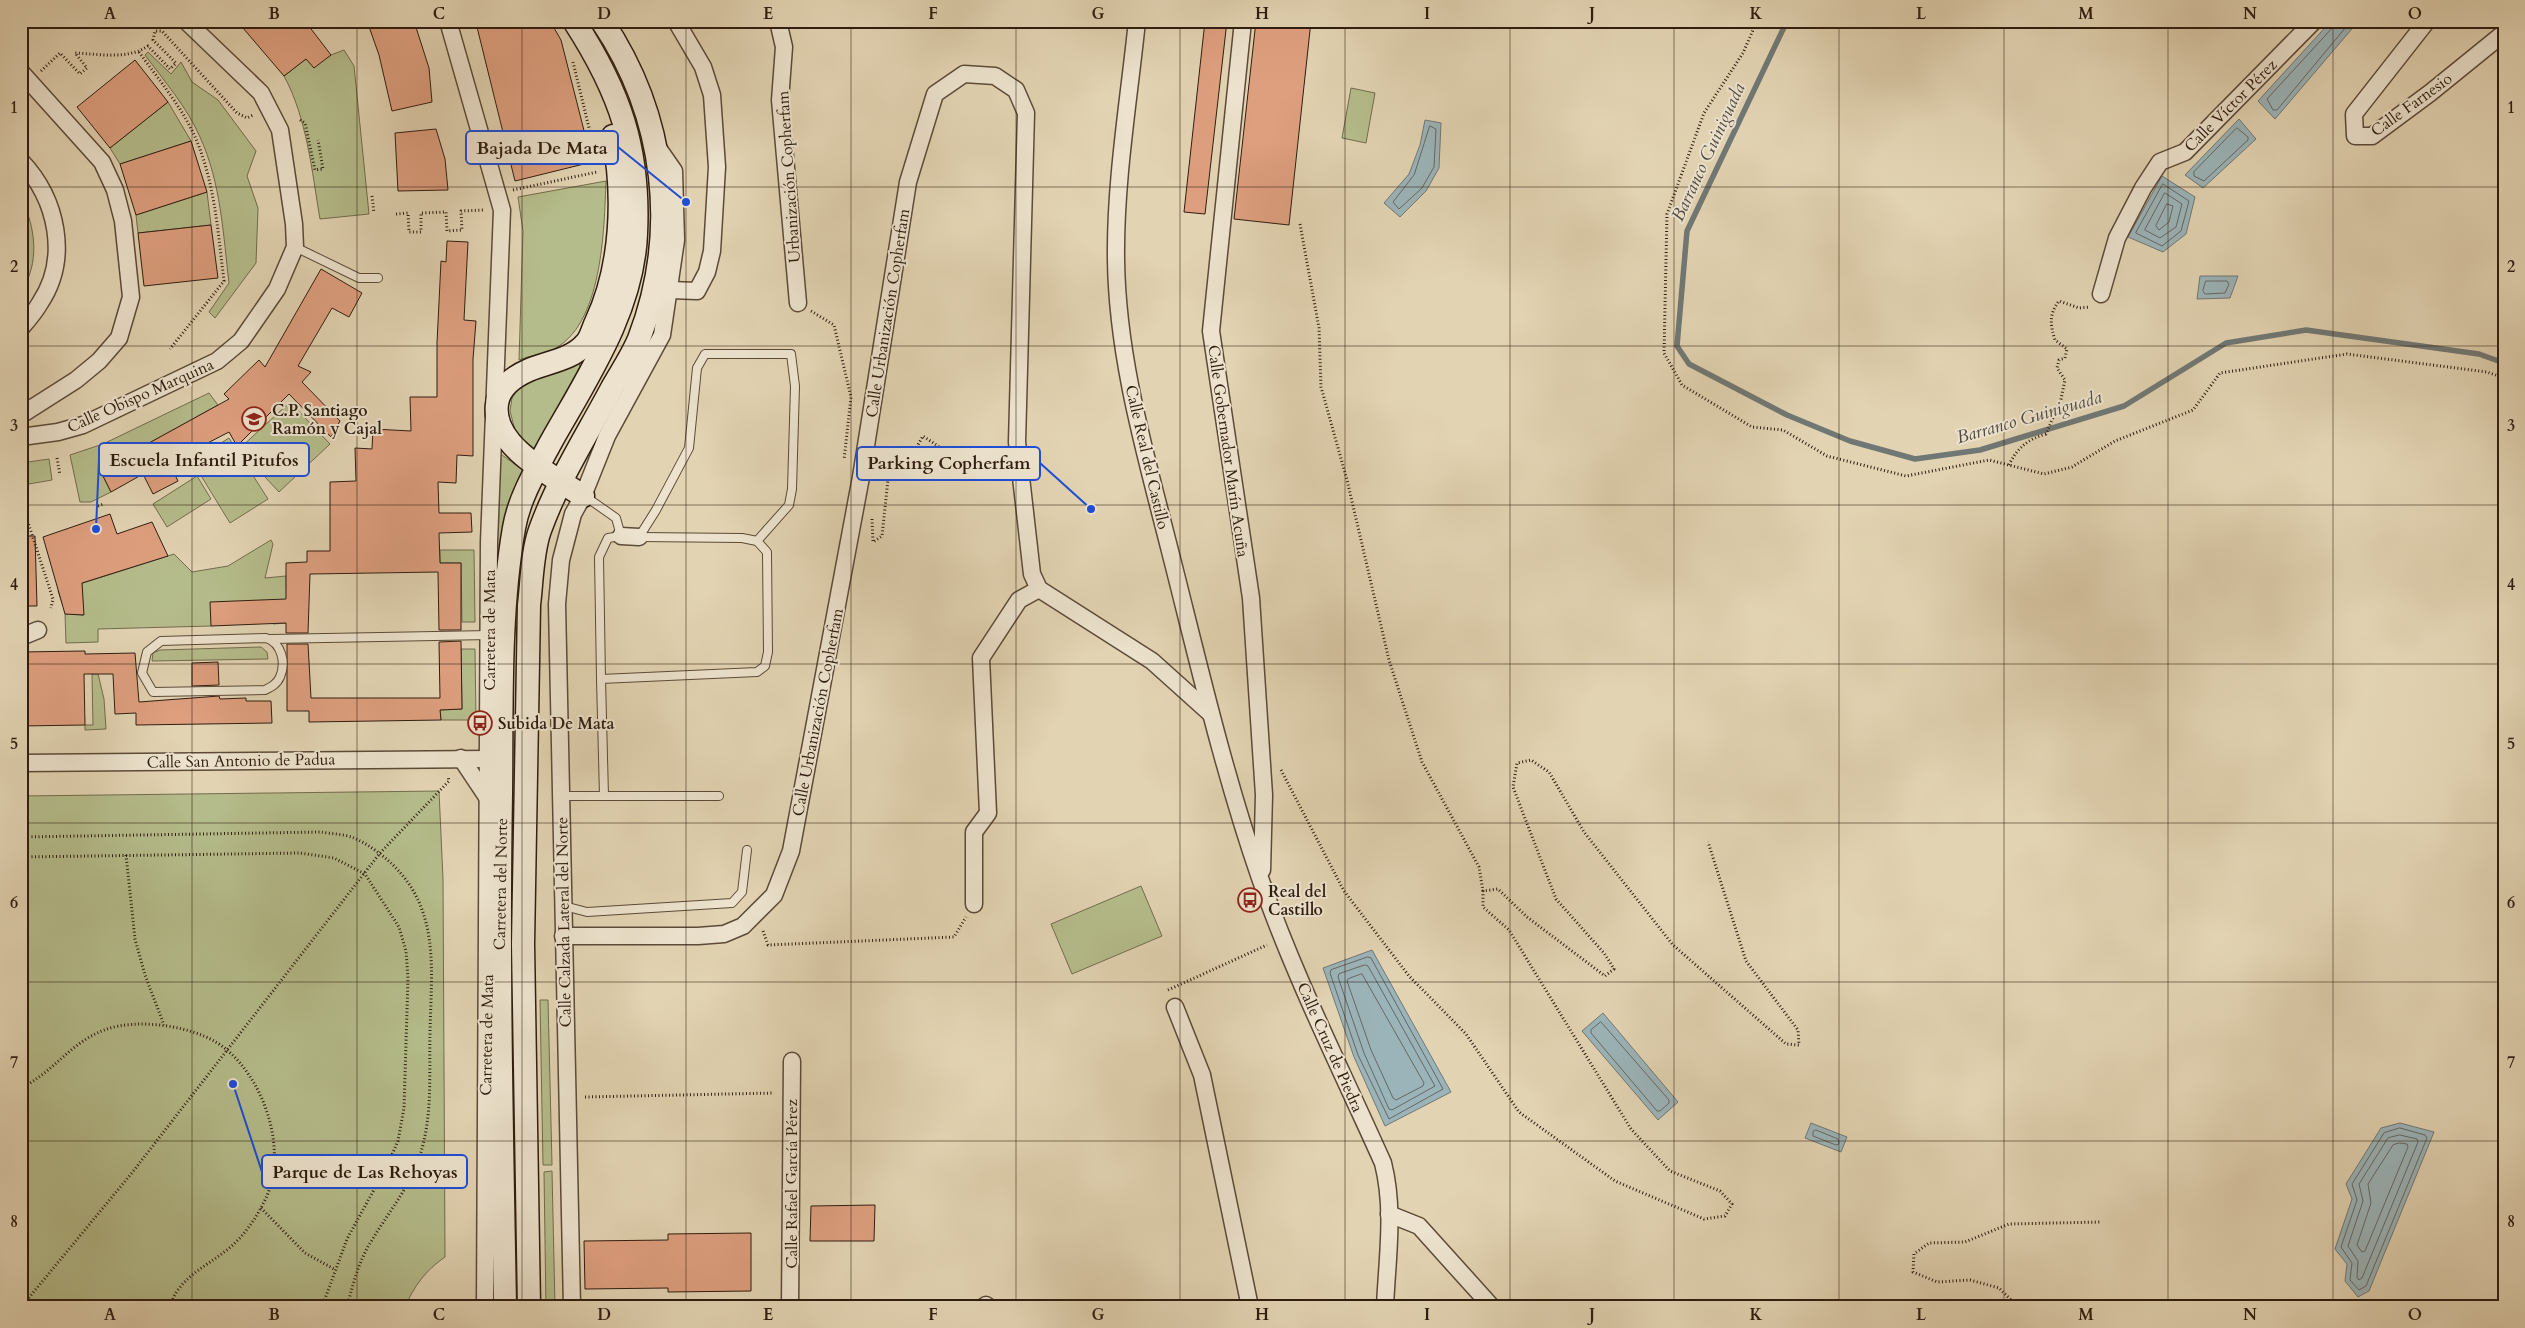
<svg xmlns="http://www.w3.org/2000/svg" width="2525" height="1328" font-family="Cardo,serif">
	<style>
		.green { fill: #b5bc8b; stroke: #726c4e }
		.water { fill: #9bb4b9; stroke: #707875 }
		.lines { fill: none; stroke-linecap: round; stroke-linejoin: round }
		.shore { stroke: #656864; stroke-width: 1 }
		.stream { stroke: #707875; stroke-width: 5.5 }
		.building { fill: #de9f7f; stroke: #2f1d10 }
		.lane-casing { stroke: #5c4a38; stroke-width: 10 }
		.street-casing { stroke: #5c4a38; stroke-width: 19 }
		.secondary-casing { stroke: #2f1d10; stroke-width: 25 }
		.path { stroke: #2f1d10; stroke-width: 3; stroke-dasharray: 1 2.5; stroke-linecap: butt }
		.lane { stroke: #ece2cd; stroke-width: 8 }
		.street { stroke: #ece2cd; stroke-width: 16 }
		.secondary { stroke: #ece2cd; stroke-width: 22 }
		.grid { fill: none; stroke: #2f1d10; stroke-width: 1; stroke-opacity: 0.55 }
		.labels { text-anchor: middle; stroke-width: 4; stroke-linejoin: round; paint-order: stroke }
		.street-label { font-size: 16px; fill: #2f1d10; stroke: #ece2cd }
		.poi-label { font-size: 16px; font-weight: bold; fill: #2f1d10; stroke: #ece2cd; text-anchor: start }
		.water-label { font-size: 18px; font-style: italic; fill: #4f4a43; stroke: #ece2cd }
		.leader { fill: none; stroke: #1d4ed8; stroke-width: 2 }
		.callout-dot { fill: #1d4ed8; stroke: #ece2cd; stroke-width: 2 }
		.callout { fill: #ece2cd; stroke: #1d4ed8; stroke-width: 2 }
		.callout-label { font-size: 18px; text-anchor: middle; font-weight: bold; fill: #2f1d10 }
		.neatline { fill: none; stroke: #2f1d10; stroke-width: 2 }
		.grid-label { font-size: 16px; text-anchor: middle; font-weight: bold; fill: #2f1d10 }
	</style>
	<rect width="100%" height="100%" fill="#e2d3b2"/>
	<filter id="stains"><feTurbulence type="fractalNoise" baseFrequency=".004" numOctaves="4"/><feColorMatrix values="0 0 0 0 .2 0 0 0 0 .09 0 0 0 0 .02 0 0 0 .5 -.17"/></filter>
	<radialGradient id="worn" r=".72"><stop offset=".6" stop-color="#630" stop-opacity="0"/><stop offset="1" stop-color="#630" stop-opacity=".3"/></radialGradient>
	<g class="green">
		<path d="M344,50L354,66L369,214L320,219C312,172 307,118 284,76L306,59L314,67L331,55Z"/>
		<path d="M148,52L171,74L181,62L192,82L218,100L256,151L247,176L258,208L256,263L215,318L209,312L229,283C223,233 221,183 200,137C187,107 164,81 145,55Z"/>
		<polygon points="1351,88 1375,93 1366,143 1342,138"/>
		<polygon points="168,102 191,141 120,164 110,148"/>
		<path d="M606,181C604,229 603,326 552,350C542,355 530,355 519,360L523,231L518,197Z"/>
		<polygon points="207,192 211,225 138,233 136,215"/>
		<path d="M21,199C36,226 40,265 21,291Z"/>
		<polygon points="579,362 580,367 535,449 516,434 510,411 512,398 521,385"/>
		<polygon points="209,393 218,405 100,470 111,492 91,502 80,502 70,455 103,444"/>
		<polygon points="290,402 330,444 279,492 239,449"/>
		<polygon points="229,438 268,499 230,523 192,461"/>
		<polygon points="498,452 524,471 499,555 497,552"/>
		<polygon points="49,459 52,480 23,485 21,463"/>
		<polygon points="197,476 211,499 167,527 153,504"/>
		<polygon points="271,540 273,544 265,578 286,576 287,623 273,624 272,600 211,626 98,629 98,642 66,643 65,614 83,615 63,606 58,591 174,554 192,572 228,566"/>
		<polygon points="440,550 474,550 475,622 462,622 461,563 440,563"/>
		<polygon points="261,647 267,652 268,659 152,661 153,653 160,650"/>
		<polygon points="461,649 475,649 476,720 441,720 440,710 462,709"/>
		<polygon points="92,674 98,674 104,699 106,729 85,730 85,725 93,725"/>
		<path d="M439,791L443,879L445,1257C426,1270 414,1286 405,1307H21V796Z"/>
		<polygon points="1141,886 1162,936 1072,974 1051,924"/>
		<polygon points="540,1000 548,1000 552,1165 543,1165"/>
		<polygon points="552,1171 555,1307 546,1307 544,1172"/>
	</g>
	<g class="water">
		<polygon points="2331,21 2355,21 2356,24 2275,119 2258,101"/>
		<polygon points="2239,119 2256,139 2203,188 2185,175"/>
		<polygon points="1425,120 1441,123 1439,168 1426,191 1400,217 1384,203 1409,174 1420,145"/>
		<polygon points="2162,176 2195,197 2186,234 2163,252 2128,237"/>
		<polygon points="2200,276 2238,276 2230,298 2197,299"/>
		<polygon points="1372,950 1451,1092 1385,1126 1354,1057 1323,968"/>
		<polygon points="1603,1013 1678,1102 1658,1120 1582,1031"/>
		<polygon points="1811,1123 1847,1137 1841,1152 1805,1138"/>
		<polygon points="2400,1123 2434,1132 2369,1291 2358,1297 2345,1281 2347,1264 2335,1249 2352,1199 2346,1184 2381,1128"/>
	</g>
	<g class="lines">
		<g class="shore">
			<polyline points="2334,21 2333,27 2267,99 2273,110 2277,110 2351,21"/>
			<polygon points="1430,126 1436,129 1434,167 1422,188 1399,209 1393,202 1414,175"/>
			<polygon points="2237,128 2248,137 2248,140 2204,181 2194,176 2194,172"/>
			<polygon points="2163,184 2189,201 2181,231 2162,246 2136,233"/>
			<polygon points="2165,193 2182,204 2176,227 2160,238 2145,230"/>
			<polygon points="2167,204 2173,206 2169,222 2159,230 2156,226"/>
			<polygon points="2206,281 2227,281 2229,284 2225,293 2205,294 2203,291"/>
			<polygon points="1368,957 1371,958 1443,1089 1389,1119 1358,1055 1330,973 1331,970"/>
			<polygon points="1365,965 1368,966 1435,1086 1392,1110 1389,1109 1364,1053 1338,977 1339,974"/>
			<polygon points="1362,974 1424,1083 1423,1086 1396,1100 1393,1098 1371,1050 1347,981 1348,979"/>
			<polygon points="1601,1022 1669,1100 1669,1103 1660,1111 1657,1111 1591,1033 1591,1030"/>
			<polygon points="2400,1128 2425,1135 2427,1138 2366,1286 2359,1290 2350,1280 2352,1263 2341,1247 2357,1200 2352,1184 2384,1133"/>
			<polygon points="1816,1130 1838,1139 1839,1144 1836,1145 1813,1136 1813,1132"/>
			<polygon points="2400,1135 2417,1139 2418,1142 2362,1278 2359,1280 2357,1277 2358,1261 2348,1246 2363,1201 2359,1184 2388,1138"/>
			<polygon points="2400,1143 2407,1144 2408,1147 2365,1251 2362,1252 2357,1245 2371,1203 2368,1184 2393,1145"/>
		</g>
		<polyline class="stream" points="1787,21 1687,231 1677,346 1689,364 1787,415 1850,441 1915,459 1980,450 2124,406 2226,343 2306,330 2479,354 2504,363"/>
	</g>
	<g class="building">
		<polygon points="237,21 305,21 331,55 314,68 306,59 284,76"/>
		<polygon points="367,21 414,21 429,68 432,102 392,111 379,55"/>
		<polygon points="484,21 550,21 561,40 592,162 515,181 476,23"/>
		<polygon points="1205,21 1227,21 1205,214 1184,212"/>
		<polygon points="1256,21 1311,21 1289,225 1234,219"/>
		<polygon points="135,60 168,102 110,148 77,107"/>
		<polygon points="436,129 445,159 448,190 398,191 395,133"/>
		<polygon points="191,141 207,192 136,215 120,164"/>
		<polygon points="211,225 218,278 144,286 138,233"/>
		<polygon points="447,241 468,242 464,320 476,321 473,359 473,456 457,455 456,483 438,482 439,513 471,513 472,532 439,533 440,563 461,563 461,630 439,630 438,572 310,574 308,633 286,633 286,623 211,626 210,602 286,599 286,563 307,562 307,551 330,551 330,482 356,481 355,448 372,449 373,429 411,431 410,397 437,397 437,343 441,261 446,262"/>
		<polygon points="321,269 362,293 349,317 332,308 298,366 311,372 302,382 340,421 331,437 289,394 237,446 229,432 169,463 178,481 153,494 143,474 111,492 100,470 229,399 224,394 259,360 265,367"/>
		<polygon points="110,514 117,534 152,522 168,556 82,583 84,615 65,614 43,537"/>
		<polygon points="21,536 35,536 37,606 21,606"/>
		<polygon points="461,641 462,709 440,710 441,720 309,722 309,711 287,711 287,644 308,644 311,698 440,698 439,642"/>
		<polygon points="85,651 85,654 135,653 139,702 219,696 220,699 246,698 246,701 271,701 272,723 136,725 136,713 115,714 113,674 84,674 85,725 21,726 21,652"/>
		<polygon points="218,662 219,685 192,686 192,663"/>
		<polygon points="875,1205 874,1241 810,1241 811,1206"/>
		<polygon points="751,1233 751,1291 668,1292 668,1288 585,1289 584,1241 668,1240 668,1234"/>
	</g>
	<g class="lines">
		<g class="lane-casing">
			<g id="lane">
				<polyline points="295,247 359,278 378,278"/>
				<polyline points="586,497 616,518 621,536 608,538 599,557 601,679 757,672 765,666 768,652 767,552 757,541 742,538 639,537"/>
				<polyline points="639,537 656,510 689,448 697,368 705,354 791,354 795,386 792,489 789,505 757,541"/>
				<path d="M266,638C282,643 286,663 280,677C277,684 271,687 265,690L153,692L142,673L147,652L161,641Z"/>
				<polyline points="271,639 490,635"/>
				<polyline points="601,679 604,796"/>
				<polyline points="560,796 719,796"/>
				<polyline points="564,906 587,912 732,903 742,892 747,850"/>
			</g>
		</g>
		<g class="street-casing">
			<g id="street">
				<polyline points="448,21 502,210 489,542 485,1307"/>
				<polyline points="778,21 784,47 780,100 798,303"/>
				<path d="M1137,21C1129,99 1115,181 1116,259C1117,358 1146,456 1170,551C1198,661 1223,771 1260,878C1294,976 1341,1069 1383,1163C1395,1210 1387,1259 1385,1307"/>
				<polyline points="1243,21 1211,331 1251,598 1264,795 1262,870"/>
				<polyline points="2427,21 2354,114 2355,136 2372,136 2430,93 2504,33"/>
				<polyline points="21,72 102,162 115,190 123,221 131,297 119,338 99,361 76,380 21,415"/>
				<path d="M21,161C57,199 70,258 40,303C35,312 28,320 21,328"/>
				<polyline points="670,290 697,291 707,272 712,251 717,167 712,95 703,67 676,21"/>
				<polyline points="2101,294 2117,238 2143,188 2160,162 2185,152 2314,21"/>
				<polyline points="21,437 58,432 83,425 217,361 241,341 277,289 295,247 294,224 280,130 261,93 186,21"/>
				<polyline points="621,536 639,537"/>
				<polyline points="21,637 38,630"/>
				<polyline points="461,758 489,800"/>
				<polyline points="21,763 488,759"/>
				<polyline points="974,904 974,832 988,813 981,658 1019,600 1039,589"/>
				<polyline points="563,936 698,936 724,934 743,926 774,895 791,851 861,477 908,182 935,94 964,74 995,76 1016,90 1026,113 1017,442 1032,574 1039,589 1152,661 1211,714"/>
				<polyline points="1175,1007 1202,1075 1250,1307"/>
				<polyline points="1389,1214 1419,1226 1492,1307"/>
				<polyline points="572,1307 557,604 561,560 573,514 583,496 607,436 662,335 676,240 674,171 658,148"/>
				<polyline points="790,1307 792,1061"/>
				<polyline points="986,1307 986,1305"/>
			</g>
		</g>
		<g class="secondary-casing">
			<g id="secondary">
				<path d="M583,496C553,476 491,446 497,404C499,387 513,377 529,370C547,362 572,360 586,343C591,338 593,328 596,322C622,267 625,195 613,136"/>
				<path d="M505,1307C502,1136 498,965 501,793C502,705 499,615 514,528C519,498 537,468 551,442C587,378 633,310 636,234C640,149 620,92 574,21"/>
				<path d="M529,1307L523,944L529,605C532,581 532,552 540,530C558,480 587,435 612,388C621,372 632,356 639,339C680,232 666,116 602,21"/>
			</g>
		</g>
		<g class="path">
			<polyline points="1757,21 1743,53 1704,113 1667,214 1664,353 1682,385 1752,427 1783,430 1827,456 1906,476 1989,460 2044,474 2072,467 2115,441 2193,410 2220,373 2347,354 2487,372 2504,378"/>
			<path d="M139,52C159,80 182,107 196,139C215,184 218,233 224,281L170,349"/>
			<polyline points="573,62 591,136"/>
			<path d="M41,71L60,53L80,74L87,68L75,53C100,54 127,60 148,46L170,69L176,63L153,40L155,31H162L237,113L247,118L253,115"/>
			<polyline points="300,120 305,123 315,170 323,169 318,140"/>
			<polyline points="513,190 597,172"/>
			<polyline points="372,196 374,213"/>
			<polyline points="396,214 408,213 409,232 421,232 421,213 446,212 447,231 462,230 461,211 484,210"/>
			<polyline points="1300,224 1319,328 1321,387 1347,480 1389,660 1422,762 1479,867 1483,891"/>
			<polyline points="811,311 834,325 851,397 844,460"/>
			<polyline points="57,458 60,475"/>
			<path d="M2009,465C2017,448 2028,439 2046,434L2061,399L2065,380L2057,368L2059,360L2065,358L2067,349L2055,340C2050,324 2049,314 2059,301L2079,308L2090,307"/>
			<polyline points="21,501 53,599 51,608"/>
			<polyline points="98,506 104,504"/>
			<polyline points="872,519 873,542 882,536 889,470 901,474 923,436 948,453 998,454 1000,460"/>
			<polyline points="1281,770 1344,891 1409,976 1466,1034 1519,1112 1615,1181 1704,1219 1725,1216 1732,1204 1720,1191 1670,1171 1631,1129 1509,930 1483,907 1483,891 1498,889 1527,917 1605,976 1614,969 1604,953 1556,899 1513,787 1517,763 1531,760 1549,772 1584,832 1673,945 1786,1044 1799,1045 1798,1030 1746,961 1708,842"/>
			<path d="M21,837L321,832C331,834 345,834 354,838C368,844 381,854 392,864C441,911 431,971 430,1034C429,1075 433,1118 419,1158C409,1188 388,1213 372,1240C359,1260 353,1284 347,1307"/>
			<polyline points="126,855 135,939 145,975 164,1025"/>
			<polyline points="21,857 300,853 334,858 365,874 399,927 406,951 408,978 404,1108 398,1141 387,1166 347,1239 322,1307"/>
			<polyline points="763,931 768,945 954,937 966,917"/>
			<polyline points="1168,990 1267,945"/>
			<path d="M21,1088C58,1070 75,1034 119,1026C151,1020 202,1028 227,1050C266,1083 289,1154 264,1202C257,1216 248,1230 236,1242C215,1263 178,1275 170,1307"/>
			<polyline points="585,1097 774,1093"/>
			<polyline points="261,1208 305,1253 334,1269"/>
			<polyline points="21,1298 22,1306"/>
			<polyline points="22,1306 131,1174 380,853 449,781 448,776"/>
			<polyline points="2018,1307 1999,1288 1970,1280 1937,1282 1913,1272 1914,1254 1929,1243 1965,1242 2009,1224 2101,1222"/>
		</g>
		<use href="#lane" class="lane"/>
		<use href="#street" class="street"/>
		<use href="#secondary" class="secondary"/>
	</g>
	<path class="grid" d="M192,21V1307M357,21V1307M522,21V1307M686,21V1307M851,21V1307M1016,21V1307M1180,21V1307M1345,21V1307M1510,21V1307M1674,21V1307M1839,21V1307M2004,21V1307M2168,21V1307M2333,21V1307M21,187H2504M21,346H2504M21,505H2504M21,664H2504M21,823H2504M21,982H2504M21,1141H2504"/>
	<defs>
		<g id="school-ring" transform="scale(1.25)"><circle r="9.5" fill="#ece2cd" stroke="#8f2418" stroke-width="1.5"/><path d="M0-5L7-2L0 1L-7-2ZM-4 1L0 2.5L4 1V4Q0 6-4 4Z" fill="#8f2418"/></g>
		<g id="bus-ring" transform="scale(1.25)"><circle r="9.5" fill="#ece2cd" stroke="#8f2418" stroke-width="1.5"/><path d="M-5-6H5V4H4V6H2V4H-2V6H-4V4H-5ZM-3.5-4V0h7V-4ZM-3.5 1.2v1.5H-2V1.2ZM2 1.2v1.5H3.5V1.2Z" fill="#8f2418"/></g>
	</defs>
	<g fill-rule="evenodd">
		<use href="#school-ring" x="254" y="419"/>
		<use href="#bus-ring" x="480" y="723"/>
		<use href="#bus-ring" x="1250" y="900"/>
	</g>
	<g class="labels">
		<g class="street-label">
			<text transform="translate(2411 104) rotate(-36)" y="6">Calle Farnesio</text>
			<text transform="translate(2230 105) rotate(-45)" y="6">Calle Víctor Pérez</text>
			<text transform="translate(788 177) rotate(-94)" y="6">Urbanización Copherfam</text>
			<text transform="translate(887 313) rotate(-81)" y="6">Calle Urbanización Copherfam</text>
			<text transform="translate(140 395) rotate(-24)" y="6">Calle Obispo Marquina</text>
			<text transform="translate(1229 451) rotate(82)" y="6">Calle Gobernador Marín Acuña</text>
			<text transform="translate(1148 457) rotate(77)" y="6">Calle Real del Castillo</text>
			<text transform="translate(489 630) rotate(-90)" y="6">Carretera de Mata</text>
			<text transform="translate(817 712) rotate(-79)" y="6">Calle Urbanización Copherfam</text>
			<text transform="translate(241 760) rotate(-1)" y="6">Calle San Antonio de Padua</text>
			<text transform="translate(500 884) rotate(-89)" y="6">Carretera del Norte</text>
			<text transform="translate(563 922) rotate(-91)" y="6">Calle Calzada Lateral del Norte</text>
			<text transform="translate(486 1035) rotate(-89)" y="6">Carretera de Mata</text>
			<text transform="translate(1331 1047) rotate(66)" y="6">Calle Cruz de Piedra</text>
			<text transform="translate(791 1184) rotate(-90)" y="6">Calle Rafael García Pérez</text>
		</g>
		<g class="poi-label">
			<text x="272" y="416">C.P. Santiago<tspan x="272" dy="18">Ramón y Cajal</tspan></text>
			<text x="498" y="729">Subida De Mata</text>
			<text x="1268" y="897">Real del<tspan x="1268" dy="18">Castillo</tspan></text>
		</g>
		<g class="water-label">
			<text transform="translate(1708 152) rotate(-65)" y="6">Barranco Guiniguada</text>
			<text transform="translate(2029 417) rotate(-16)" y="6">Barranco Guiniguada</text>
		</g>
	</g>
	<path class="leader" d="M686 202L618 147M96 529L99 459M1091 509L1040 463M233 1084L262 1172"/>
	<g class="callout-dot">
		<circle cx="686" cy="202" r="5"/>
		<circle cx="96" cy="529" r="5"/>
		<circle cx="1091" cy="509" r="5"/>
		<circle cx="233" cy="1084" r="5"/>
	</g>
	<g class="callout">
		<rect x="466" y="131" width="152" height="33" rx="5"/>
		<rect x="99" y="443" width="210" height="33" rx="5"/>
		<rect x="857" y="447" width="183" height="33" rx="5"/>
		<rect x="262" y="1155" width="205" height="33" rx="5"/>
	</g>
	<g class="callout-label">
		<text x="542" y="154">Bajada De Mata</text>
		<text x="204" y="466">Escuela Infantil Pitufos</text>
		<text x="949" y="469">Parking Copherfam</text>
		<text x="365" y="1178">Parque de Las Rehoyas</text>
	</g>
	<rect width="2525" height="1328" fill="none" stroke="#e2d3b2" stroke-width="55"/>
	<rect x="28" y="28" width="2470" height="1272" class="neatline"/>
	<g class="grid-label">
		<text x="110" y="19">A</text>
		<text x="274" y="19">B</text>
		<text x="439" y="19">C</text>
		<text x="604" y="19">D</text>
		<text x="768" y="19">E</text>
		<text x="933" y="19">F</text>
		<text x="1098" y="19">G</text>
		<text x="1262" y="19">H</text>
		<text x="1427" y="19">I</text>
		<text x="1592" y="19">J</text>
		<text x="1756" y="19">K</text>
		<text x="1921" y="19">L</text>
		<text x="2086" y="19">M</text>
		<text x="2250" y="19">N</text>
		<text x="2415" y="19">O</text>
		<text x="14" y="113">1</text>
		<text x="2511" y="113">1</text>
		<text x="14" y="272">2</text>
		<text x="2511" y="272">2</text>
		<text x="14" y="431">3</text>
		<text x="2511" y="431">3</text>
		<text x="14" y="590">4</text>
		<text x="2511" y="590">4</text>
		<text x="14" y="749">5</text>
		<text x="2511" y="749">5</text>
		<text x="14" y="908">6</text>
		<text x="2511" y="908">6</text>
		<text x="14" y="1068">7</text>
		<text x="2511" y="1068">7</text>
		<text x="14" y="1227">8</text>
		<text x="2511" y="1227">8</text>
		<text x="110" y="1320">A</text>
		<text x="274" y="1320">B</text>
		<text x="439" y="1320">C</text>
		<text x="604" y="1320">D</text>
		<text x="768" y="1320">E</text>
		<text x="933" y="1320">F</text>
		<text x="1098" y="1320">G</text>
		<text x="1262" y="1320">H</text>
		<text x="1427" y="1320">I</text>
		<text x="1592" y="1320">J</text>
		<text x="1756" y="1320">K</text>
		<text x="1921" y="1320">L</text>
		<text x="2086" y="1320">M</text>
		<text x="2250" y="1320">N</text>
		<text x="2415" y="1320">O</text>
	</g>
	<rect width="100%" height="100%" filter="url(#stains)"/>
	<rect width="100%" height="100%" fill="url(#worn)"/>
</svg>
